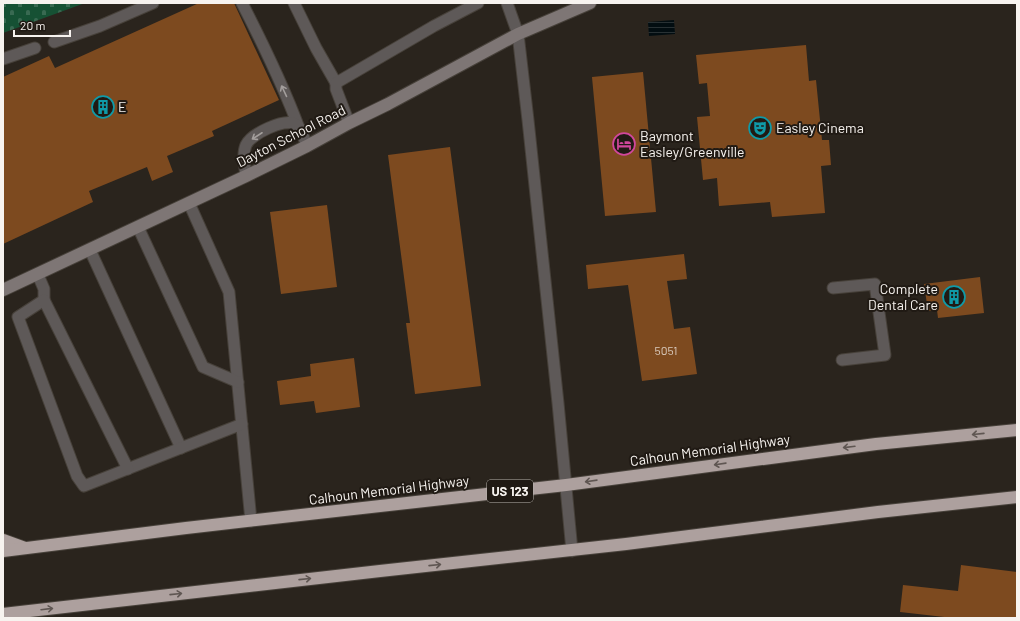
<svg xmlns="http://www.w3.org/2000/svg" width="1020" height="621" font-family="Barlow,sans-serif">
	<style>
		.cemetery { fill: url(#cemetery-stones) }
		.water { fill: url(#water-rules) }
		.building { fill: #7d4a1f }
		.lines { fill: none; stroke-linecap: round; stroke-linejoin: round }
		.lane-casing { stroke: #47413a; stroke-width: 13 }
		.secondary-casing { stroke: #47413a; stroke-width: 14 }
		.highway-casing { stroke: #47413a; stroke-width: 14 }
		.lane { stroke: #5e5958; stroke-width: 11 }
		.secondary { stroke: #7e7675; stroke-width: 12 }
		.highway { stroke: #ada09e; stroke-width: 12 }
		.oneway { stroke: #a39e9c }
		.oneway2 { stroke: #5f5652 }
		.labels { text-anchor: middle; stroke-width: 4; stroke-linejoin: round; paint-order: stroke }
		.number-label { font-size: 12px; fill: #d8c9bb }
		.shield { fill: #201a14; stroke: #b6b2ad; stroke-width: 1 }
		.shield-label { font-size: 13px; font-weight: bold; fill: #f7f3ef }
		.poi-label { font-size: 14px; fill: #f7f3ef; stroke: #201a14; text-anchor: start }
		.street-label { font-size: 14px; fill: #f7f3ef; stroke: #201a14 }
	</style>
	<defs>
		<pattern id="cemetery-stones" width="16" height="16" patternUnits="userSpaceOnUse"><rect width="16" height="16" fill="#165134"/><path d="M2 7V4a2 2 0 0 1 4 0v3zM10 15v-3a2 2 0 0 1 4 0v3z" fill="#396a52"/></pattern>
		<pattern id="water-rules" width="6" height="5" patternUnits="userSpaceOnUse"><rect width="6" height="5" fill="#020d11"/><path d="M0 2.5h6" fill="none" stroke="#283134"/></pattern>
	</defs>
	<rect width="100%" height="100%" fill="#2a241d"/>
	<polygon class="cemetery" points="3,3 85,3 3,33"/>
	<polygon class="water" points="674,20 675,34 649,36 648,22"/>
	<g class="building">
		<polygon points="199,3 234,3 279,100 212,131 214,136 167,156 173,172 152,181 147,167 89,191 93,202 3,244 3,77 49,56 55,68"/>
		<polygon points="806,45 809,81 816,80 822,140 829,140 831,165 821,166 825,213 772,217 770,202 719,206 717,178 703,180 697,117 710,116 707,83 699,84 696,55"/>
		<polygon points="643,72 656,212 605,216 592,77"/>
		<polygon points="450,147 481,386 415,394 406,323 410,323 388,155"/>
		<polygon points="327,205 337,287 281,294 270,212"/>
		<polygon points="684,254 687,279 667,281 674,329 690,327 697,374 642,381 628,285 588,289 586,265"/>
		<polygon points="980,277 984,313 938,318 937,310 928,311 924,284"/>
		<polygon points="354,358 360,407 316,413 314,401 280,405 277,381 311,376 310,364"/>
		<polygon points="961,565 1017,572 1017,618 953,618 900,612 903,585 958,591"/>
	</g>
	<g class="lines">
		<g class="lane-casing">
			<g id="lane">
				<path d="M242,3C263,44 283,85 299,128"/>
				<polyline points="294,3 316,48 336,83"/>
				<polyline points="507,3 518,34 528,120 558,403 572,551"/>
				<polyline points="54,42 100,26 153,3"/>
				<polyline points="3,59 35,48"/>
				<polyline points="349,123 336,89 336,83 434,26 478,3"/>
				<path d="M246,176C245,167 242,154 246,145C251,134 284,118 295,124C302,128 304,139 307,146"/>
				<polyline points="189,203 229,292 251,521"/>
				<polyline points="138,227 203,367 238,382"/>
				<polyline points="90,250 181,448"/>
				<polyline points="38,275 44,289 44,300 18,317 77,476 84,486 242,424"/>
				<polyline points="833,288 875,284 885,355 842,360"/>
				<polyline points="44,300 128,469"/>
			</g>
		</g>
		<g class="secondary-casing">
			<polyline id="secondary" points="3,290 246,176 307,146 349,123 388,104 518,34 590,3"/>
		</g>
		<g class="highway-casing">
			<g id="highway">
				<polyline points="3,540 25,548"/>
				<polyline points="3,551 186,528 566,485 876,444 1017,430"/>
				<polyline points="3,614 380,571 626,544 878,512 1017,497"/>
			</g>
		</g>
		<use href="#lane" class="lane"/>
		<use href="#secondary" class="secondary"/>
		<use href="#highway" class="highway"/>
	</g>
	<defs><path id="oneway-shaft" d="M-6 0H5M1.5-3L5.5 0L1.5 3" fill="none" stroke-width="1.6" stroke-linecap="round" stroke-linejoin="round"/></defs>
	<g class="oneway">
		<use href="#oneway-shaft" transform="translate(284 91) rotate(-115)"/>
		<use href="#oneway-shaft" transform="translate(257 136) rotate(147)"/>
	</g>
	<g class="oneway2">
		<use href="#oneway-shaft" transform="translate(978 434) rotate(174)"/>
		<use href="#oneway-shaft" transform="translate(849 447) rotate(173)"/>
		<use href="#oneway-shaft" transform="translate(720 464) rotate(172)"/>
		<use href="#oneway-shaft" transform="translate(591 481) rotate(172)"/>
		<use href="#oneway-shaft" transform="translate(435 565) rotate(-6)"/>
		<use href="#oneway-shaft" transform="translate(305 579) rotate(-6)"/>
		<use href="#oneway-shaft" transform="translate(176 594) rotate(-6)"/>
		<use href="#oneway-shaft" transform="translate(47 609) rotate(-7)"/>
	</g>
	<defs>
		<g id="building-ring" transform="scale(1.15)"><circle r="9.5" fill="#201a14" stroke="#0f9aa8" stroke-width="1.5"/><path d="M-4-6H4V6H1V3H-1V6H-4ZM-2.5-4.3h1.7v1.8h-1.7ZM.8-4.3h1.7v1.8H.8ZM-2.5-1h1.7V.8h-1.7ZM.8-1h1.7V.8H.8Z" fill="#0f9aa8"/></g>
		<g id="theatre-ring" transform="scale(1.15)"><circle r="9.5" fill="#201a14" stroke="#0f9aa8" stroke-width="1.5"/><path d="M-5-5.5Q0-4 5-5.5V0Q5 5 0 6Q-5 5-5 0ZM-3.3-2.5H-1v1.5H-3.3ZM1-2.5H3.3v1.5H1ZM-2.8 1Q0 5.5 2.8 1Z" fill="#0f9aa8"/></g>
		<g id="hotel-ring" transform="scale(1.15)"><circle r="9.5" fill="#201a14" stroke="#d1479c" stroke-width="1.5"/><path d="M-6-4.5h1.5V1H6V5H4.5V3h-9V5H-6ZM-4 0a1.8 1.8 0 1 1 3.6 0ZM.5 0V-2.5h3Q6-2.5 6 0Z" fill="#d1479c"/></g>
	</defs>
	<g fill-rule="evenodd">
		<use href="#building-ring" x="103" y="107"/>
		<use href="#theatre-ring" x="760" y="128"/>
		<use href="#hotel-ring" x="624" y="144"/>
		<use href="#building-ring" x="954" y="297"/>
	</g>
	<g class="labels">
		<g class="number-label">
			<text x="666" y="355">5051</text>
		</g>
		<rect class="shield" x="487" y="480" width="46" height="22" rx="3"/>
		<g class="shield-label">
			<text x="510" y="496">US 123</text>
		</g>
		<g class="poi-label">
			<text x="118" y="112">E</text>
			<text x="776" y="133">Easley Cinema</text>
			<text x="640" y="141">Baymont<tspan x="640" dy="16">Easley/Greenville</tspan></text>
			<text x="938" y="294" text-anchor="end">Complete<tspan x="938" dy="16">Dental Care</tspan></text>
		</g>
		<g class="street-label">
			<text transform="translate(291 136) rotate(-27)" y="5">Dayton School Road</text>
			<text transform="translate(710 450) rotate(-8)" y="5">Calhoun Memorial Highway</text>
			<text transform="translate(389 490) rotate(-7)" y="5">Calhoun Memorial Highway</text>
		</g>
	</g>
	<rect width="1020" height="621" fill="none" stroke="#f7f3ef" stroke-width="8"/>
	<path d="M14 30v6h56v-6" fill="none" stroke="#f7f3ef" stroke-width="2"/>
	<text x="20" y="30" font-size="12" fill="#f7f3ef" stroke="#201a14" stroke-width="3" paint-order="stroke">20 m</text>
</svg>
